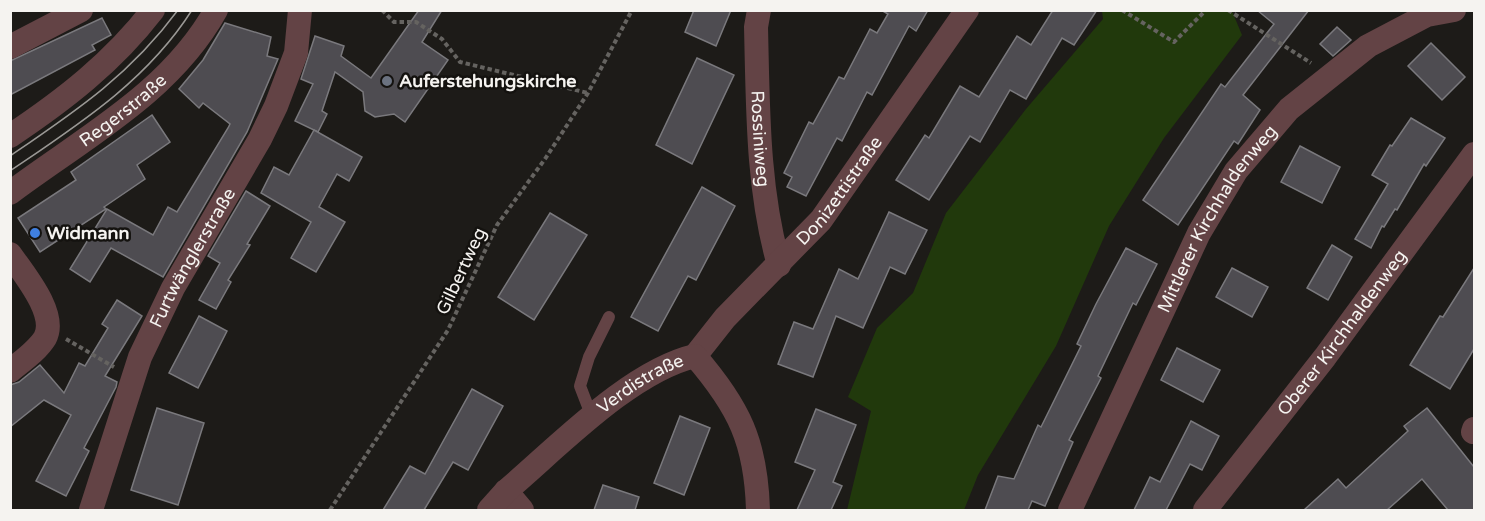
<svg xmlns="http://www.w3.org/2000/svg" width="1485" height="521" font-family="'Varela Round',sans-serif">
	<style>
		.green { fill: #21390c }
		.building { fill: #4e4c51; stroke: #7a797d; stroke-width: 1.5 }
		.lines { fill: none; stroke-linecap: round; stroke-linejoin: round }
		.path { stroke: #656360; stroke-width: 4; stroke-dasharray: 4.5 3; stroke-linecap: butt }
		.lane { stroke: #634345; stroke-width: 12 }
		.street { stroke: #634345; stroke-width: 24 }
		.tram { stroke: #9a9895; stroke-width: 1.5 }
		.worship-dot { fill: #6b7280; stroke: #14120f; stroke-width: 2 }
		.shop-dot { fill: #3f7fe0; stroke: #14120f; stroke-width: 2 }
		.labels { text-anchor: middle; stroke-width: 5; stroke-linejoin: round; paint-order: stroke }
		.poi-label { font-size: 18px; font-weight: bold; fill: #f5f3f0; stroke: #14120f; text-anchor: start }
		.street-label { font-size: 18px; fill: #f5f3f0; stroke: #14120f }
	</style>
	<rect width="100%" height="100%" fill="#1d1b18"/>
	<polygon class="green" points="1102,11 1232,11 1242,35 1164,138 1109,226 1056,346 978,475 964,510 847,510 871,411 848,397 877,328 913,293 946,213 1026,109 1103,19"/>
	<g class="building">
		<polygon points="419,10 442,10 422,42 448,60 405,122 394,114 375,117 365,111 363,92 335,72 322,111 327,114 318,132 295,121 313,84 301,79 315,36 344,46 341,56 371,78"/>
		<polygon points="694,10 731,10 716,46 685,32"/>
		<polygon points="881,10 928,10 916,31 909,26 872,95 867,92 842,141 837,138 806,196 787,187 792,177 784,173 809,122 813,124 839,77 844,79 870,29 877,33 888,14"/>
		<polygon points="1053,10 1097,10 1074,45 1062,38 1026,99 1010,90 980,142 970,136 929,200 896,180 925,135 929,138 960,86 979,97 1017,36 1031,45"/>
		<polygon points="1257,10 1309,10 1243,95 1260,110 1238,144 1234,141 1178,225 1143,200 1221,84 1225,87 1274,24"/>
		<polygon points="102,18 111,35 92,45 95,50 10,95 10,61"/>
		<polygon points="225,23 271,37 267,56 278,59 247,132 163,277 111,248 90,282 70,269 107,209 153,235 168,207 177,212 228,128 230,124 203,103 199,108 179,89 203,60"/>
		<polygon points="1337,27 1351,40 1333,56 1320,44"/>
		<polygon points="1431,43 1465,77 1442,100 1408,66"/>
		<polygon points="697,58 734,75 692,164 656,145"/>
		<polygon points="152,115 170,142 137,165 145,179 104,207 106,209 40,252 18,218 76,180 71,172"/>
		<polygon points="1411,118 1445,138 1426,166 1424,164 1397,210 1395,209 1384,227 1382,226 1371,248 1355,239 1388,184 1372,175 1390,145 1392,146"/>
		<polygon points="314,130 362,157 349,181 337,174 319,207 345,222 316,272 291,258 311,222 261,193 274,167 289,175"/>
		<polygon points="1300,146 1340,167 1322,203 1281,182"/>
		<polygon points="702,187 735,206 696,280 688,276 658,331 631,317"/>
		<polygon points="246,191 270,206 247,244 250,245 228,280 231,282 216,309 199,300 220,263 208,256"/>
		<polygon points="889,212 927,230 905,274 890,267 863,328 836,316 813,377 778,364 794,322 813,329 839,269 858,279"/>
		<polygon points="550,213 587,235 534,320 498,297"/>
		<polygon points="1332,245 1352,257 1328,300 1307,288"/>
		<polygon points="1126,248 1157,264 1136,305 1133,303 1098,376 1101,378 1069,440 1073,442 1045,506 1032,501 1028,510 985,510 998,476 1014,479 1038,425 1041,427 1081,346 1077,344 1096,304"/>
		<polygon points="1232,268 1268,287 1252,317 1216,297"/>
		<polygon points="1474,268 1474,349 1450,389 1410,365 1440,316 1443,317"/>
		<polygon points="117,300 142,316 105,376 117,382 116,387 84,448 89,451 66,496 36,481 71,415 44,400 10,427 10,385 19,382 40,365 64,393 79,363 85,366 108,328 102,324"/>
		<polygon points="199,316 227,331 198,388 169,373"/>
		<polygon points="1177,348 1220,370 1203,402 1161,380"/>
		<polygon points="472,389 503,406 468,470 453,462 424,510 383,510 410,466 425,474"/>
		<polygon points="157,408 204,423 178,505 131,490"/>
		<polygon points="1427,408 1474,467 1474,510 1448,510 1422,479 1387,510 1304,510 1338,479 1346,488 1408,431 1404,426"/>
		<polygon points="816,409 856,425 833,482 842,486 831,510 797,510 815,470 795,462"/>
		<polygon points="680,416 710,428 684,495 654,483"/>
		<polygon points="1191,421 1219,436 1202,470 1190,464 1166,510 1134,510 1150,477 1160,482"/>
		<polygon points="603,485 639,497 635,510 594,510"/>
	</g>
	<g class="lines">
		<g class="path">
			<polyline points="382,10 394,22 416,22 442,39 460,62 588,93"/>
			<polyline points="1122,10 1174,42 1206,10"/>
			<polyline points="1228,10 1311,63"/>
			<polyline points="66,339 114,367"/>
			<polyline points="330,510 448,330 497,225 545,159 588,93 632,10"/>
		</g>
		<polyline class="lane" points="592,417 580,386 589,357 609,317"/>
		<g class="street">
			<path id="s1" d="M759,10L756,27C758,105 757,188 779,265"/>
			<polyline points="10,47 81,10"/>
			<path d="M10,136C64,100 113,62 153,10"/>
			<path id="s2" d="M10,193C83,138 170,93 216,10"/>
			<path d="M10,254C23,273 58,314 45,338C37,351 22,361 10,371"/>
			<path id="s3" d="M695,356L725,318L821,220L967,10"/>
			<polyline points="1473,432 1474,429"/>
			<polyline points="506,491 522,510"/>
			<path id="s4" d="M91,510L140,357L173,288L260,139L276,106L296,53L300,10"/>
			<path id="s5" d="M489,510L506,491C557,448 630,371 695,356C739,407 756,442 758,510"/>
			<path id="s6" d="M1070,510L1199,233L1236,171L1289,109L1368,46L1427,15L1454,10"/>
			<path id="s7" d="M1205,510L1325,357L1474,154"/>
		</g>
		<g class="tram">
			<path d="M10,156C76,111 130,75 178,10"/>
			<path d="M10,171C78,125 147,81 192,10"/>
		</g>
	</g>
	<circle class="worship-dot" cx="387" cy="81" r="6"/>
	<circle class="shop-dot" cx="35" cy="233" r="6"/>
	<g class="labels">
		<g class="poi-label">
			<text x="399" y="87">Auferstehungskirche</text>
			<text x="47" y="239">Widmann</text>
		</g>
		<g class="street-label">
			<text dy="6" stroke="none"><textPath href="#s2" startOffset="140">Regerstraße</textPath></text>
			<text dy="6" stroke="none"><textPath href="#s1" startOffset="129">Rossiniweg</textPath></text>
			<text dy="6" stroke="none"><textPath href="#s3" startOffset="220">Donizettistraße</textPath></text>
			<text dy="6" stroke="none"><textPath href="#s6" startOffset="327">Mittlerer Kirchhaldenweg</textPath></text>
			<text dy="6" stroke="none"><textPath href="#s4" startOffset="273">Furtwänglerstraße</textPath></text>
			<text transform="translate(461 271) rotate(-65)" y="6">Gilbertweg</text>
			<text dy="6" stroke="none"><textPath href="#s7" startOffset="224">Oberer Kirchhaldenweg</textPath></text>
			<text dy="6" stroke="none"><textPath href="#s5" startOffset="198">Verdistraße</textPath></text>
		</g>
	</g>
	<rect width="1485" height="521" fill="none" stroke="#f5f3f0" stroke-width="24"/>
</svg>
